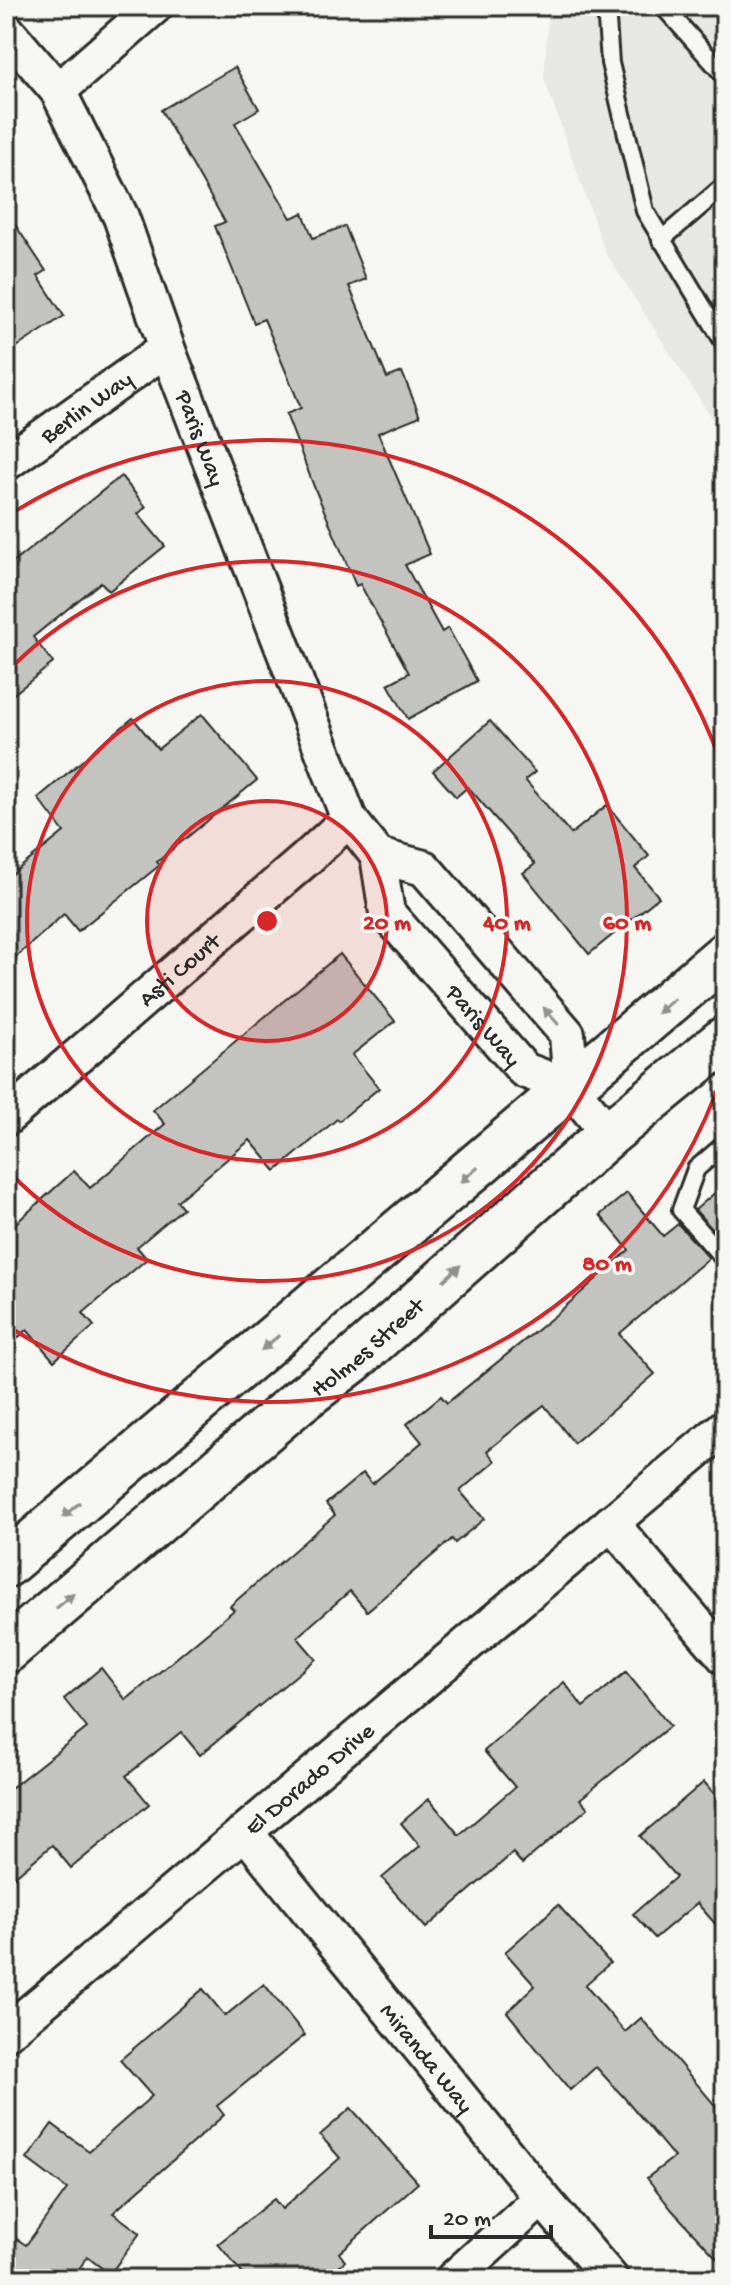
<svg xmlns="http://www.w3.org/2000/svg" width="731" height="2285" font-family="'Gochi Hand',sans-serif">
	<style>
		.built { fill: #e7e7e3 }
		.building { fill: #c3c3c0; stroke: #2b2b2b; stroke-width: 2 }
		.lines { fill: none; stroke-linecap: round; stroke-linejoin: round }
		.service-casing { stroke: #2b2b2b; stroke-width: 22 }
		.minor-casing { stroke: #2b2b2b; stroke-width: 40 }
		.secondary-casing { stroke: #2b2b2b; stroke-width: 50 }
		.service { stroke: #f6f6f2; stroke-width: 16 }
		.minor { stroke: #f6f6f2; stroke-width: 34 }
		.secondary { stroke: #f6f6f2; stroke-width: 44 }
		.oneway { fill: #90908e }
		.ring { fill: none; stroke: #d62828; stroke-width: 4 }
		.labels { text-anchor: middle; stroke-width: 7; stroke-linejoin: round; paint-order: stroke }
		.street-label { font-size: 24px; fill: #2b2b2b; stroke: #f6f6f2 }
		.centre { fill: #d62828; stroke: #f6f6f2; stroke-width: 4 }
		.ring-label { font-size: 24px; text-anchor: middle; font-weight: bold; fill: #d62828; stroke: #f6f6f2; stroke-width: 7; stroke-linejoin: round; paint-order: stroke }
	</style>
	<rect width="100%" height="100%" fill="#f6f6f2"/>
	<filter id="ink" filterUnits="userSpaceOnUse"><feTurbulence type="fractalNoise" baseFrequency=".0125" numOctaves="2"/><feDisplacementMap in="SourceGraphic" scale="16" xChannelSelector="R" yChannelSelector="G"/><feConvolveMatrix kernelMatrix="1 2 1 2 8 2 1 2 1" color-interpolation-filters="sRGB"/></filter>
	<g filter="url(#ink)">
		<polygon class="built" points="549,6 725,6 725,439 605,252 544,78"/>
		<g class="building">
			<polygon points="235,67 259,109 235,123 291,218 303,213 313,238 345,226 366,279 349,286 387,378 402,372 420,416 378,433 430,554 405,565 442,632 448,628 477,681 408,719 388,684 409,673 360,584 356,586 315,489 286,414 301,408 264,319 254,323 215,226 225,222 161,110"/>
			<polygon points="6,211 46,271 38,276 64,316 6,354"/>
			<polygon points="121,476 146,507 138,514 165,546 109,591 101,582 33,637 53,663 6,700 6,568"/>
			<polygon points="202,714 257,780 157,862 160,865 78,931 64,914 6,966 6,879 64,832 38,798 133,718 158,749"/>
			<polygon points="490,721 535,772 525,780 571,834 607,805 649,856 635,868 659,897 589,954 523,873 535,864 468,787 456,797 433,771"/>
			<polygon points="340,954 395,1021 352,1055 379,1088 339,1121 337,1119 276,1171 250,1140 177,1201 183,1208 137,1247 147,1259 83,1313 94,1326 54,1361 27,1330 6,1348 6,1232 74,1171 90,1188 165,1124 153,1110"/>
			<polygon points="725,1184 725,1243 695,1210"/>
			<polygon points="627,1193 663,1236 678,1224 709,1258 619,1334 655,1374 574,1443 544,1405 487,1451 495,1461 460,1491 484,1519 455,1543 452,1539 367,1611 350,1591 297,1637 316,1659 200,1755 181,1732 126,1776 149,1804 71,1868 52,1845 6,1884 6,1792 87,1728 64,1699 101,1668 126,1700 234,1610 230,1606 335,1515 326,1504 363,1473 372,1484 422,1442 407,1424 441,1396 447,1403 558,1313 629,1250 600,1215"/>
			<polygon points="626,1672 670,1726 580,1799 588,1808 522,1864 513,1853 426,1928 382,1878 420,1846 401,1823 429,1799 459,1835 515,1787 484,1751 564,1682 583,1707"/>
			<polygon points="704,1782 725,1806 725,1935 697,1903 655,1938 633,1914 676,1877 640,1836"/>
			<polygon points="558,1905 610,1963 585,1985 625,2032 641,2018 725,2117 725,2267 672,2210 647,2178 674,2157 629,2103 596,2067 570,2090 507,2012 535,1986 505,1952"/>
			<polygon points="264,1984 305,2035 217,2106 224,2115 113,2213 140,2233 110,2274 87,2257 73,2278 75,2279 6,2279 6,2232 26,2245 67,2189 27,2159 52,2124 89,2151 152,2096 120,2060 203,1989 225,2016"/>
			<polygon points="351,2108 418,2183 339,2253 345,2261 324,2279 247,2279 218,2244 274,2199 282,2209 340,2158 320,2135"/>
		</g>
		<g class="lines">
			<g class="service-casing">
				<g id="service">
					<polyline points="606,6 610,63 645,211 725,344"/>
					<polyline points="663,6 725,76"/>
					<polyline points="661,240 725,185"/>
					<polyline points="725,1144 696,1169 681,1210 725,1260"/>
				</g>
			</g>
			<g class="minor-casing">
				<g id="minor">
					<path id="s1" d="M6,30L58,91L121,217L167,348L349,819L378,856L387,913L524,1070L571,1088L609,1134"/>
					<polyline points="58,91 155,6"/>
					<path id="s2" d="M6,463L167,348"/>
					<polyline points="378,856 424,868 567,1034 571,1088"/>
					<path id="s3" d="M6,1118L307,858L349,819"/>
					<polyline points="611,1523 725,1657"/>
					<path id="s4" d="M245,1832L542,2198L611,2279"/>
					<path id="s5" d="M6,2033L725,1427"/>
					<polyline points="453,2279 542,2198"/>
				</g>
			</g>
			<g class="secondary-casing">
				<g id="secondary">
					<polyline points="6,1565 725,955"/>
					<path id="s6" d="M6,1651L298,1402L352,1361L609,1134L725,1039"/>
				</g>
			</g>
			<use href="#service" class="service"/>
			<use href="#minor" class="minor"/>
			<use href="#secondary" class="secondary"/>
		</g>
		<defs><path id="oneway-solid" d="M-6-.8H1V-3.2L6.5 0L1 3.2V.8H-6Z" transform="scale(2)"/></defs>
		<g class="oneway">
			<use href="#oneway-solid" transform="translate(666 1006) rotate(139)"/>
			<use href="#oneway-solid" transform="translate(551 1016) rotate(-131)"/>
			<use href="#oneway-solid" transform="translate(469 1175) rotate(140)"/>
			<use href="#oneway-solid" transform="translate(452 1273) rotate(-42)"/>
			<use href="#oneway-solid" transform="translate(270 1343) rotate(140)"/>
			<use href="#oneway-solid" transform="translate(71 1510) rotate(140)"/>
			<use href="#oneway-solid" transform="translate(65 1601) rotate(-40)"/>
		</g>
	</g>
	<circle cx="267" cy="921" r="120" fill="#d62828" fill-opacity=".12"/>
	<g class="ring">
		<circle cx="267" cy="921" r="120"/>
		<circle cx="267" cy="921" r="240"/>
		<path d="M8 671A360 360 0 1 1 8 1171"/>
		<path d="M724 1070A481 481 0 0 1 9 1327M9 515A481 481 0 0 1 724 772"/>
	</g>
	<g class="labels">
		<g class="street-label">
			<text dy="8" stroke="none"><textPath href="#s2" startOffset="98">Berlin Way</textPath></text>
			<text dy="8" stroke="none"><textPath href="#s1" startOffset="456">Paris Way</textPath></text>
			<text dy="8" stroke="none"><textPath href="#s3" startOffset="228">Asti Court</textPath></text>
			<text dy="8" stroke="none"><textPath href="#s1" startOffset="1118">Paris Way</textPath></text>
			<text dy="8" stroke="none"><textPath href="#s6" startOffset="472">Holmes Street</textPath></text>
			<text dy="8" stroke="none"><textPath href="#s5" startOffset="396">El Dorado Drive</textPath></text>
			<text dy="8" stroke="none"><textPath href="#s4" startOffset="290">Miranda Way</textPath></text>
		</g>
	</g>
	<circle cx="267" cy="921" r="12" class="centre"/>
	<g class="ring-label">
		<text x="387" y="929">20 m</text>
		<text x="507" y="929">40 m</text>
		<text x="627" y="929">60 m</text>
		<text x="607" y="1270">80 m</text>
	</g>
	<rect width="731" height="2285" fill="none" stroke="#f6f6f2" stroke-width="32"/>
	<rect x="16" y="16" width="699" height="2253" fill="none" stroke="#2b2b2b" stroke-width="3" filter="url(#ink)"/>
	<path d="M431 2225v12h120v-12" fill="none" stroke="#2b2b2b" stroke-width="4"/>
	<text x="443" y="2225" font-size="24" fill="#2b2b2b" stroke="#f6f6f2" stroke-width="6" paint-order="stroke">20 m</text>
</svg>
